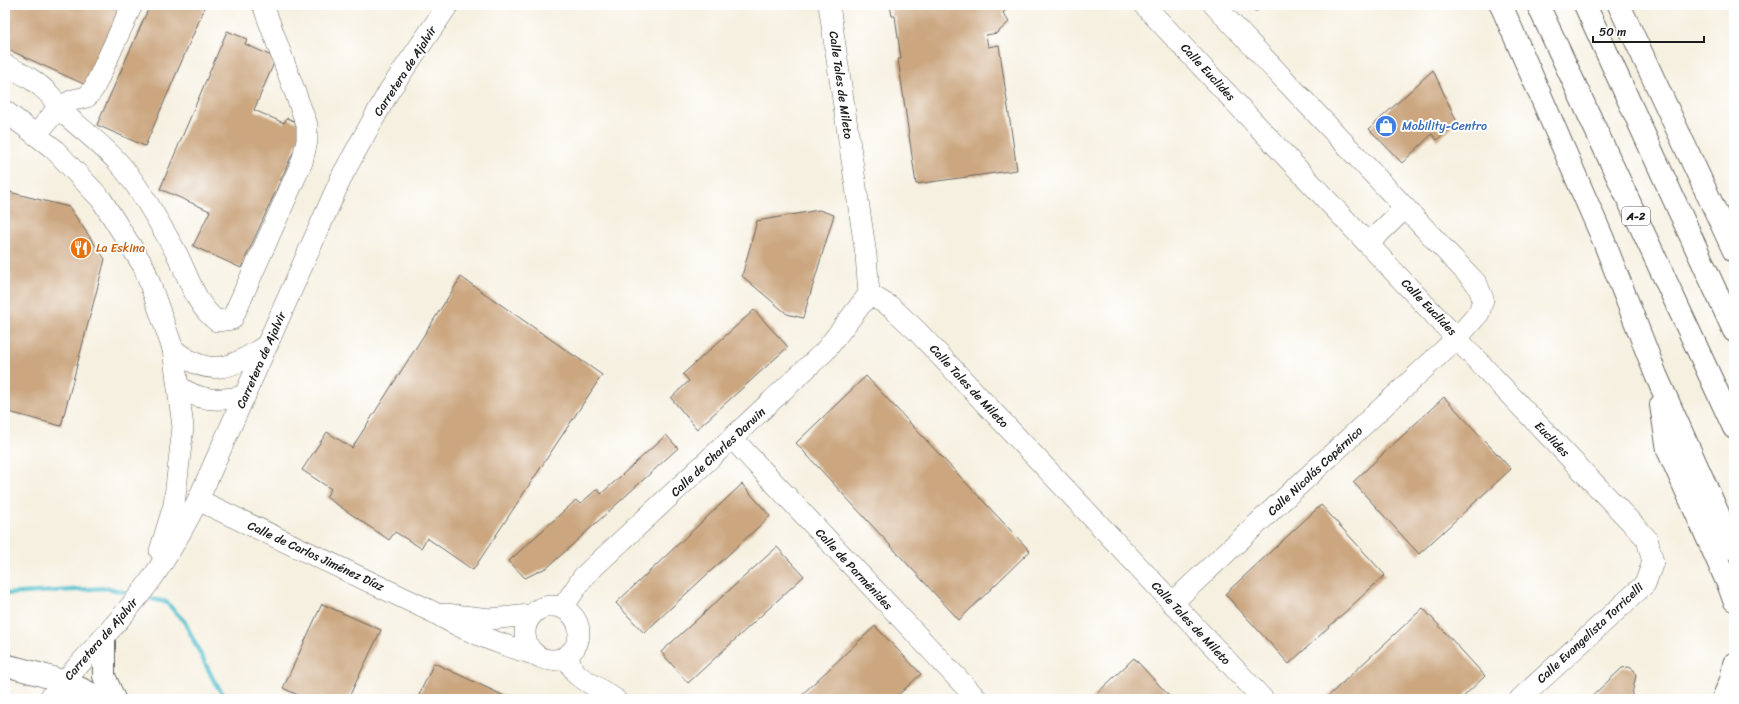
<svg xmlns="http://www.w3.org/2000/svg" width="1739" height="704" font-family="Sriracha,sans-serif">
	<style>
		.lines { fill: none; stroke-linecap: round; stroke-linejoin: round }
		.stream { stroke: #54c0cd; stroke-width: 4.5 }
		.building { fill: #cba67f }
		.minor-casing { stroke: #686661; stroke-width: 22 }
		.highway-casing { stroke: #686661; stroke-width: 24 }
		.minor { stroke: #fff; stroke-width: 21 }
		.highway { stroke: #fff; stroke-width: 22 }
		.labels { text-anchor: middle; stroke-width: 4; stroke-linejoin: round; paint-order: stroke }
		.shield { fill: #fff; stroke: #606060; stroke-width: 1 }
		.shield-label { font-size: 11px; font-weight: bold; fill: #1c1c1c }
		.street-label { font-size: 12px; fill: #1c1c1c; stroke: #fff }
		.shop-label { font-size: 12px; fill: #366cbe; stroke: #fff; text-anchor: start }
		.food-label { font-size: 12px; fill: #c56008; stroke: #fff; text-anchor: start }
	</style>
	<rect width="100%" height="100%" fill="#fff"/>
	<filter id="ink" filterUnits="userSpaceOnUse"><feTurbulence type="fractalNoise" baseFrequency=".025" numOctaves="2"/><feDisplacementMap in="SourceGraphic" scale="8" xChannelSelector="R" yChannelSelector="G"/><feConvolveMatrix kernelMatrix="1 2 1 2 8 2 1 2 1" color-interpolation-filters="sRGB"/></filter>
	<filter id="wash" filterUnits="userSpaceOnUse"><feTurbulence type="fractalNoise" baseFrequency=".012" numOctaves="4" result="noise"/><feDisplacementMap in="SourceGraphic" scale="16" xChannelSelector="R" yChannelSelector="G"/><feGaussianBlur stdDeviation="0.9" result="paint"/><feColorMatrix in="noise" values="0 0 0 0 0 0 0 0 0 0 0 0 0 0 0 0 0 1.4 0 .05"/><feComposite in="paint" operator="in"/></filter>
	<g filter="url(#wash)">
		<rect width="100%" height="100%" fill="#f6f0e0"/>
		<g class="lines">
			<g class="stream">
				<polyline points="5,594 107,588 124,592"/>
				<polyline points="152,599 166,602 184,621 214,681 226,699"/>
			</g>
		</g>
		<g id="blocks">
			<g class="building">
				<polygon points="5,5 123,5 88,86 5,48"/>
				<polygon points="150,5 206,5 145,146 97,125"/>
				<polygon points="890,5 1004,5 1007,9 1003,13 1009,22 997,33 986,35 988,47 999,45 1017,170 916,184 898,59 901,59 895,16 892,16"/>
				<polygon points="1250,5 1263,5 1256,11"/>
				<polygon points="227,31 247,39 245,44 276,58 254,110 284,123 287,118 305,126 241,268 193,246 210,211 160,189"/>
				<polygon points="1433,70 1457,122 1437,140 1432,134 1402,163 1369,129"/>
				<polygon points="5,191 69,207 105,259 61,426 5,411"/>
				<polygon points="819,210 834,215 803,318 787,314 742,276 757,221"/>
				<polygon points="461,277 602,375 473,570 427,538 421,548 395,532 389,540 326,497 331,489 302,470 327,432 352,448"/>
				<polygon points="754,310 788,347 697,429 671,398 689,381 683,374"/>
				<polygon points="866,376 1030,551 959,620 796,443"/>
				<polygon points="1444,397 1511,469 1419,554 1353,482"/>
				<polygon points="666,435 678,448 548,567 525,578 509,561 576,500 580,504 597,489 601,494"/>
				<polygon points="742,484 770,516 644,633 616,603"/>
				<polygon points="1321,505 1385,575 1289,664 1225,594"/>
				<polygon points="777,547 804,576 688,683 661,652"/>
				<polygon points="322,604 381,630 348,699 306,699 283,688"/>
				<polygon points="1423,608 1485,676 1461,699 1325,699"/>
				<polygon points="875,626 921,674 894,699 797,699"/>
				<polygon points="1134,658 1172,699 1091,699"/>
				<polygon points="434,663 511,699 417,699"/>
				<polygon points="1629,667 1634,670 1636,675 1631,699 1589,699 1622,668"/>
			</g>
		</g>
	</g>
	<g filter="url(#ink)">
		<use href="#blocks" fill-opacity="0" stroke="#686661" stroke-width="1"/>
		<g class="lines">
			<g class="minor-casing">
				<g id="minor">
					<polyline points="829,5 866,255 869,294 891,307 917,331 1263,699"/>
					<polyline points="1144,5 1473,356 1647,539 1653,562 1645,584 1520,699"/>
					<path d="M5,65C23,74 36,80 50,95C54,99 56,106 60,110C79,127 99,142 117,161C138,184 157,219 173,247C188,272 193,303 217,321L232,319L302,162L307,141V125L263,5"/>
					<polyline points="5,111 54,149 101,199 144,267 173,349 183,427 174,505 160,551"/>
					<polyline points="36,135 58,108 73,100 87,97 94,88 132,5"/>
					<polyline points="1369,243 1405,208"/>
					<path d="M173,349C209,379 232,369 268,344"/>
					<path d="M178,386C200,402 219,401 245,396"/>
					<polyline points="732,438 977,699"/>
					<path d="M198,500L433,612C467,632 496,643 533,654"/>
					<polyline points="1172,603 1457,338 1479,313 1483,299 1477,284 1214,5"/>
					<circle cx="552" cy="633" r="27"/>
					<polyline points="563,607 584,576 825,351 869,294"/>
					<polyline points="445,614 490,619 530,615"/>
					<polyline points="566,657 577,675 615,699"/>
					<path d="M49,699C82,660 118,624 148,584C167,558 183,529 198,500L343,174L389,91L448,5"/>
				</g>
			</g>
			<g class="highway-casing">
				<g id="highway">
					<polyline points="1501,5 1603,239 1656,375 1734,549"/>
					<polyline points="1538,5 1734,428"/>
					<polyline points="1585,5 1734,331"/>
					<polyline points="1619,5 1734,251"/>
					<polyline points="1661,405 1668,450 1729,586 1734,600"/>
					<polyline points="104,638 104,676 114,699"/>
					<path d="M5,665C38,674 71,681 100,699"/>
					<polyline points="1723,699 1731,680 1734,664"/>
				</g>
			</g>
			<use href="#minor" class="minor"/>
			<use href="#highway" class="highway"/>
		</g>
	</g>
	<defs>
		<g id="shop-disc" transform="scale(1.15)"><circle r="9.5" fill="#3f7fe0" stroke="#fff"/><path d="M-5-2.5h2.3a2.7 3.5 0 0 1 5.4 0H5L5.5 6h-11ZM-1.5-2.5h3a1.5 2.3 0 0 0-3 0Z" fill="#fff"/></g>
		<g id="restaurant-disc" transform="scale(1.15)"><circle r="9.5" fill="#e8710a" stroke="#fff"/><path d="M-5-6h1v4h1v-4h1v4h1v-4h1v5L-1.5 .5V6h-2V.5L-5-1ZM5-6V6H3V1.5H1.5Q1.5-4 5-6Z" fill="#fff"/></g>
	</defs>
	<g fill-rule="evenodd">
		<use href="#shop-disc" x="1386" y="126"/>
		<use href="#restaurant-disc" x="81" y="248"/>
	</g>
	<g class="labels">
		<rect class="shield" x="1622" y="207" width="28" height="18" rx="3"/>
		<g class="shield-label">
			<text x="1636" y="220">A-2</text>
		</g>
		<g class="street-label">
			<text transform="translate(405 71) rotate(-57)" y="4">Carretera de Ajalvir</text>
			<text transform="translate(1208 72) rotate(47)" y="4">Calle Euclides</text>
			<text transform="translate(841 85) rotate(82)" y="4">Calle Tales de Mileto</text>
			<text transform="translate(1429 307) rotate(46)" y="4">Calle Euclides</text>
			<text transform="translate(261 360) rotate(-66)" y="4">Carretera de Ajalvir</text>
			<text transform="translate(969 386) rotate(47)" y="4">Calle Tales de Mileto</text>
			<text transform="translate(1552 439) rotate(46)" y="4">Euclides</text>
			<text transform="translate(718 452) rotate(-43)" y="4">Calle de Charles Darwin</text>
			<text transform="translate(1315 471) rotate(-43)" y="4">Calle Nicolás Copérnico</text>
			<text transform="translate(316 556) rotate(25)" y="4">Calle de Carlos Jiménez Díaz</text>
			<text transform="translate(854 569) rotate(47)" y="4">Calle de Parménides</text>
			<text transform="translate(1191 623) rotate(47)" y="4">Calle Tales de Mileto</text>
			<text transform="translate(1590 633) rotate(-43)" y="4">Calle Evangelista Torricelli</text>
			<text transform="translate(101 639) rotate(-49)" y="4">Carretera de Ajalvir</text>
		</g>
		<g class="shop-label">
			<text x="1402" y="130">Mobility-Centro</text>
		</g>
		<g class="food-label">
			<text x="96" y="252">La Eskina</text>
		</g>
	</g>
	<rect width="1739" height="704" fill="none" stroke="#fff" stroke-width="20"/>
	<path d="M1593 36v6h111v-6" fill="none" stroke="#1c1c1c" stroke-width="2"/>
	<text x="1599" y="36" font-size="12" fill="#1c1c1c" stroke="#ffffff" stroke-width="3" paint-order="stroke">50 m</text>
</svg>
